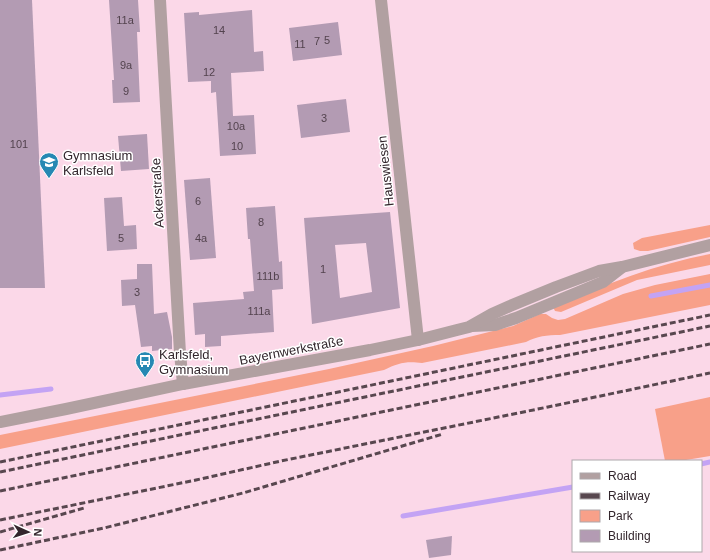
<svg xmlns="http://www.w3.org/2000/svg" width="710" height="560" font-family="Helvetica,sans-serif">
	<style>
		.green { fill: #f8a089 }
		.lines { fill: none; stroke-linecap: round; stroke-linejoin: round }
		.stream { stroke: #c3a3f4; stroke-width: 5 }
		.building { fill: #b39bb3; fill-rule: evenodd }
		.minor { stroke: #b1a0a1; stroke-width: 12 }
		.rail { stroke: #58474f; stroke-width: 3; stroke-dasharray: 6 3; stroke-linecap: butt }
		.labels { text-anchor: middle; stroke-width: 3; stroke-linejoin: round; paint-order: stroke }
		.number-label { font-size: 11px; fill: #53434e }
		.poi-label { font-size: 13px; fill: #33262d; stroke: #fff; text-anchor: start }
		.street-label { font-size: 13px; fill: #33262d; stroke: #fff }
	</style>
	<rect width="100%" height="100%" fill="#fbd8e8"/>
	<g class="green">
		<polygon points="710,225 710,237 648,251 640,251 634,249 633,243 642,238"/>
		<path d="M710,254V265L637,280L561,312L555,311L553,307C604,285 656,264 710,254Z"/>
		<path d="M710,274V305L560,335C547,335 537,336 526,342L422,363C406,361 398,363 384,370L0,449V435L329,369L433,346L513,326L540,314H546L552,318L558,320L565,319L623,294L655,285Z"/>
		<polygon points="710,397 710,456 680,461 665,461 655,409"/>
	</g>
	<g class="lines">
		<g class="stream">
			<polyline points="651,296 710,285"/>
			<polyline points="0,395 51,389"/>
			<polyline points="701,464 710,462"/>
			<polyline points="403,516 573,487"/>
		</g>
	</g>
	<g class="building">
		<polygon points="0,0 32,0 45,288 0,288"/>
		<polygon points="109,0 138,0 140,32 137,32 139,79 140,102 113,103 112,80 114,80"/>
		<polygon points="252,10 254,52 263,51 264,71 231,73 233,116 254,115 256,154 220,156 216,92 211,93 211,81 188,82 184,13 199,12 199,15"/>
		<polygon points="338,22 342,55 293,61 289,28"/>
		<polygon points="346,99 350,132 301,138 297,105"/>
		<polygon points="147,134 149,169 121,171 118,136"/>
		<polygon points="210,178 216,258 190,260 184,180"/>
		<polygon points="122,197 124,226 136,225 137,249 107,251 104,198"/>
		<polygon points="275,206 279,262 282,261 283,289 272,290 274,332 221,336 221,346 205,347 205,334 195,335 193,303 244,299 243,292 254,291 250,239 248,239 246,208"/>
		<path d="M390,212L400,308L312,324L304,218ZM366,243L372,292L340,298L335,245Z"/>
		<polygon points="137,264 152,264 154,314 167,312 172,337 172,349 152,351 152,346 141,347 135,305 122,306 121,280 137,279"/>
		<polygon points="452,536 451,555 429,558 426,540"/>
	</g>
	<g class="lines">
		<g class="minor">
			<polyline points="160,0 180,353 183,384"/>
			<polyline points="381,0 418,340"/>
			<polyline points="472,326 495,325 516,318 603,282 621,268"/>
			<polyline points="0,422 66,409 183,384 370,350 418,340 457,330 469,327 492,314 510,306 556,287 599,271 622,267 710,245"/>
		</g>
		<g class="rail">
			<polyline points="0,462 710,315"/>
			<polyline points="0,472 710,326"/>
			<polyline points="0,491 710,344"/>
			<polyline points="0,520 196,480 281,461 548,407 710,373"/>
			<polyline points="0,532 84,508"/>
			<polyline points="0,550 104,528 243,493 443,434"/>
		</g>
	</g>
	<defs>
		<g id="school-pin" transform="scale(1)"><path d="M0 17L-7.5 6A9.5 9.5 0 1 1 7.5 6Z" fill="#2688b3" stroke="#fff"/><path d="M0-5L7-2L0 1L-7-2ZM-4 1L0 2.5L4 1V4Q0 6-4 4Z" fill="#fff"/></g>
		<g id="bus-pin" transform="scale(1)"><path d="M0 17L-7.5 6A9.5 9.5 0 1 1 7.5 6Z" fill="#2688b3" stroke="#fff"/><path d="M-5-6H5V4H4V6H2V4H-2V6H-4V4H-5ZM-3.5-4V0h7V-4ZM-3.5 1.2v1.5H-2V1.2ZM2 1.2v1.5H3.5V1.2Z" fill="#fff"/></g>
	</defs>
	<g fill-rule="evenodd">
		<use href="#school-pin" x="49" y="162"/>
		<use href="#bus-pin" x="145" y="361"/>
	</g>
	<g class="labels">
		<g class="number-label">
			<text x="125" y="24">11a</text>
			<text x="219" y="34">14</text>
			<text x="327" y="44">5</text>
			<text x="317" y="45">7</text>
			<text x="300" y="48">11</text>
			<text x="126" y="69">9a</text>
			<text x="209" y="76">12</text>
			<text x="126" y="95">9</text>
			<text x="324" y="122">3</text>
			<text x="236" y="130">10a</text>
			<text x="19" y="148">101</text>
			<text x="237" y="150">10</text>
			<text x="198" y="205">6</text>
			<text x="261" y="226">8</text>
			<text x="121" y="242">5</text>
			<text x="201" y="242">4a</text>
			<text x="323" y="273">1</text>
			<text x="268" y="280">111b</text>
			<text x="137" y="296">3</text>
			<text x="259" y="315">111a</text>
		</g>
		<g class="poi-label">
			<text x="63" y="160">Gymnasium<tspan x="63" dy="15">Karlsfeld</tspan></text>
			<text x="159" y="359">Karlsfeld,<tspan x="159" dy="15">Gymnasium</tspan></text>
		</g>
		<g class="street-label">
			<text transform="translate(385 171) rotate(-96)" y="5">Hauswiesen</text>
			<text transform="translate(157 193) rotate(-93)" y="5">Ackerstraße</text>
			<text transform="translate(291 350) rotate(-11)" y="5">Bayernwerkstraße</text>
		</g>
	</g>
	<rect x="572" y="460" width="130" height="92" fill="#ffffff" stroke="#ada8ab"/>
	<rect x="580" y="473" width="20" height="6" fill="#b1a0a1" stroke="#ada8ab"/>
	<text x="608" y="480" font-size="12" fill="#33262d">Road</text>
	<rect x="580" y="493" width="20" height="6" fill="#58474f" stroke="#ada8ab"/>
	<text x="608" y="500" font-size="12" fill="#33262d">Railway</text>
	<rect x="580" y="510" width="20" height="12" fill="#f8a089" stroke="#ada8ab"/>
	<text x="608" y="520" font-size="12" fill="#33262d">Park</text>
	<rect x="580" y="530" width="20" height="12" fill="#b39bb3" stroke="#ada8ab"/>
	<text x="608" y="540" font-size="12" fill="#33262d">Building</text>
	<g transform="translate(28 532) rotate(93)" stroke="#ffffff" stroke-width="3" paint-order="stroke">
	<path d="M0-3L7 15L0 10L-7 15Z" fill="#33262d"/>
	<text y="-6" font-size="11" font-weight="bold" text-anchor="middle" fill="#33262d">N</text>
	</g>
</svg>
